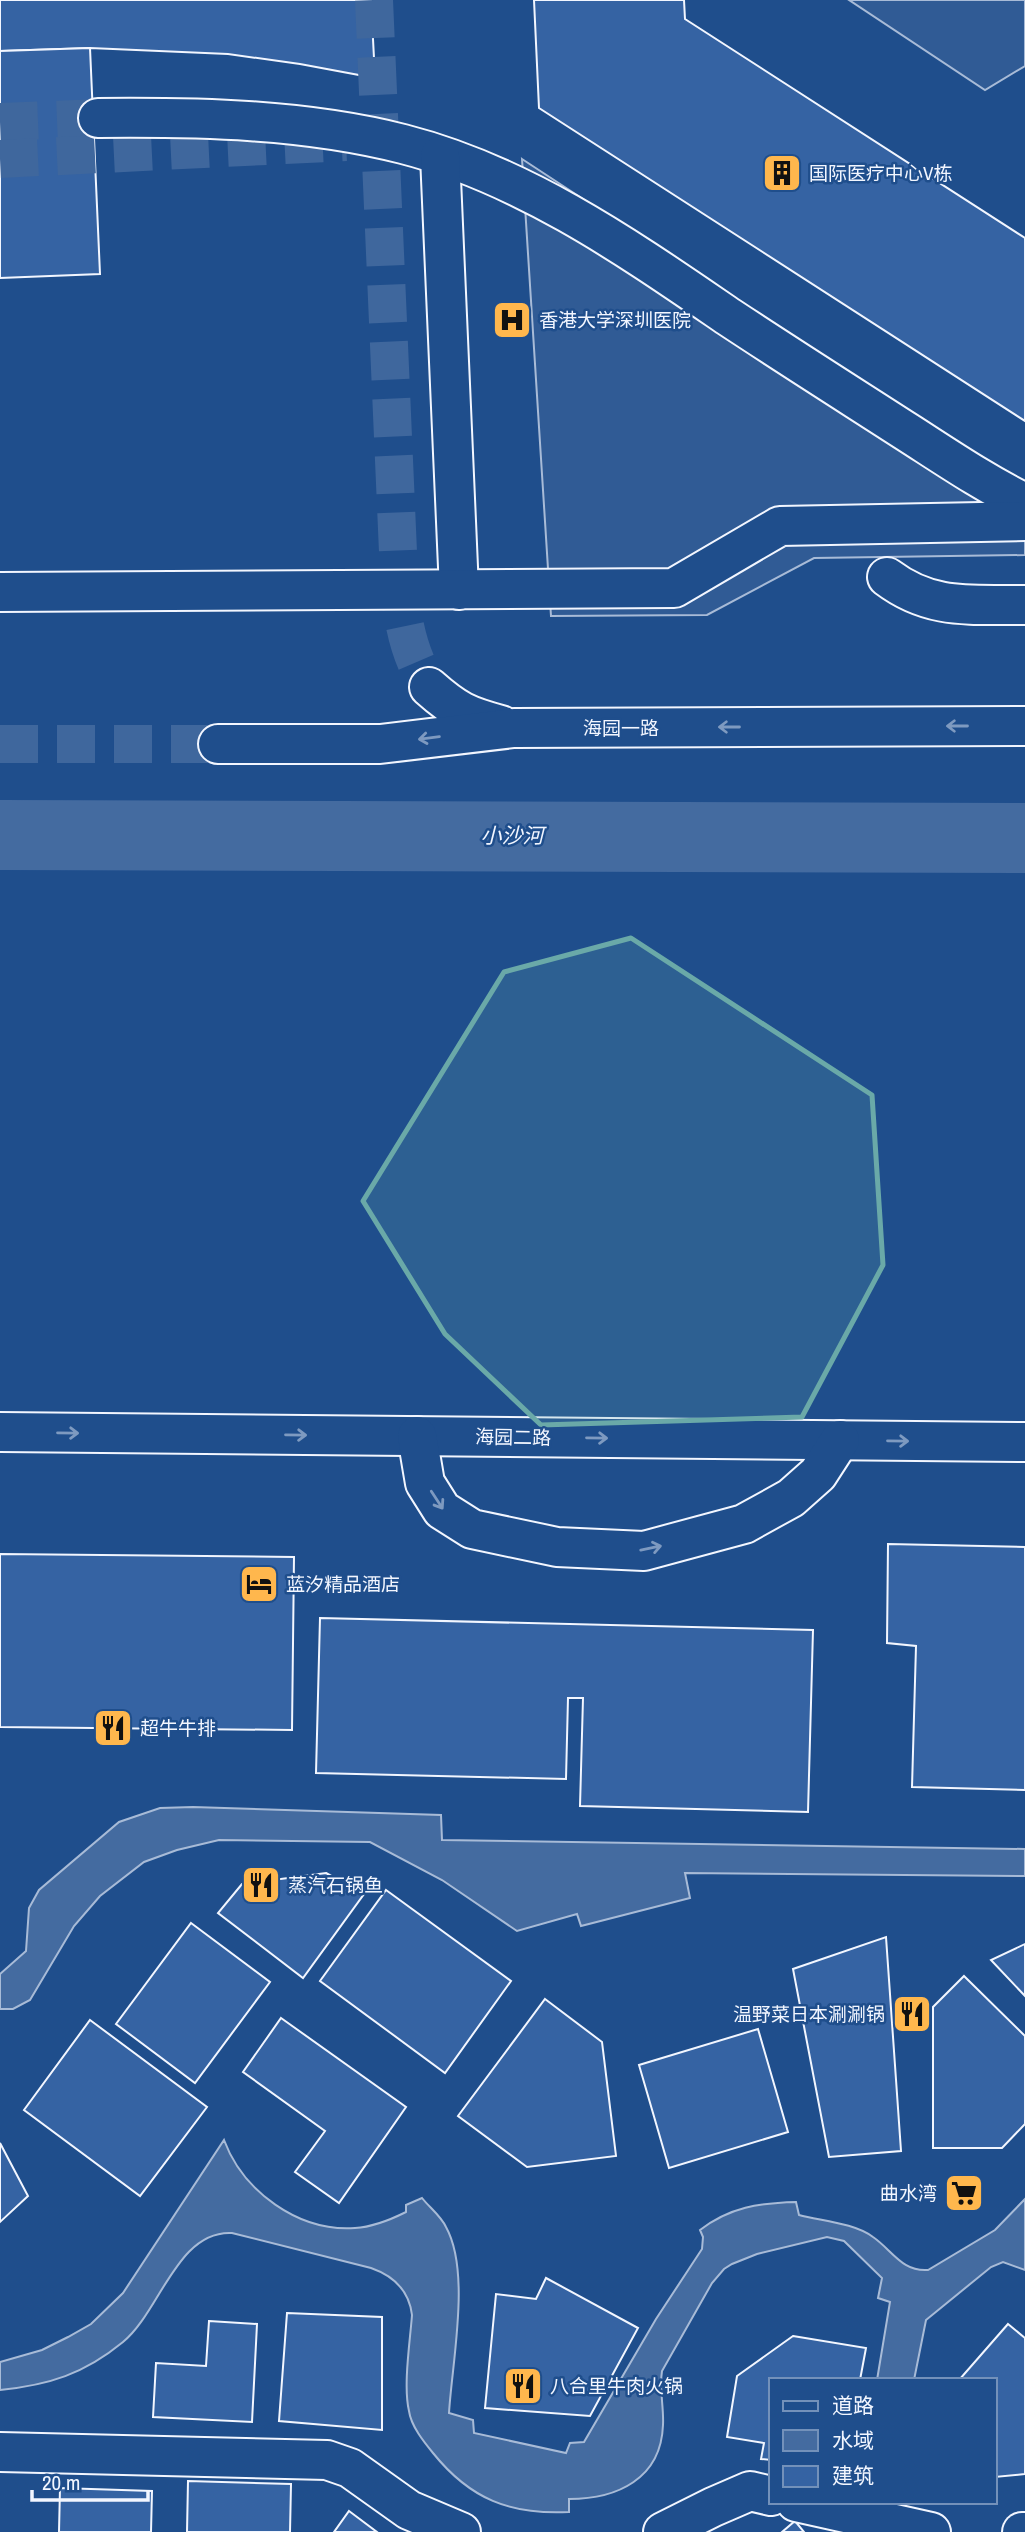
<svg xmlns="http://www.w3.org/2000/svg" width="1025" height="2532" font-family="'Archivo Narrow','Noto Sans SC',sans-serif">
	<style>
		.built { fill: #305b95; stroke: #a8bbd7; stroke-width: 2 }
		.water { fill: #446ba0; stroke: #a8bbd7; stroke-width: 2 }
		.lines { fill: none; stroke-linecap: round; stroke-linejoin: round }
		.river { stroke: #446ba0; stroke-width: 70 }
		.building { fill: #3563a3; stroke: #f2f6ff; stroke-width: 2 }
		.minor-tunnel { stroke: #3f679d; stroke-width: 38; stroke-dasharray: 38 19; stroke-linecap: butt }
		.minor-casing { stroke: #f2f6ff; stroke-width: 42 }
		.minor { stroke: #1f4e8c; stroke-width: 38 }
		.oneway { stroke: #7e9ac0 }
		.marked { fill: #6aa9a8; fill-opacity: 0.2; stroke: #6aa9a8; stroke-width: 5; stroke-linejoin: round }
		.labels { text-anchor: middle; stroke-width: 5; stroke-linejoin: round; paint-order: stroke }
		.poi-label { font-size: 19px; fill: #f2f6ff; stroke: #1f4e8c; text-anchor: start }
		.street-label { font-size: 19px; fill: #f2f6ff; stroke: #1f4e8c }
		.water-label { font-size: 21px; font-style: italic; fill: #f2f6ff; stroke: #1f4e8c }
	</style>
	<rect width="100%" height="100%" fill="#1f4e8c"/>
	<g class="built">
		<polygon points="849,0 1025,0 1025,66 985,90"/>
		<polygon points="522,159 1025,489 1025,555 814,558 707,615 551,616"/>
	</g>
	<g class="water">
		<polygon points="193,1807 441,1815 442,1840 1025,1849 1025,1876 685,1873 690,1898 581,1926 577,1914 517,1931 442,1880 370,1842 219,1840 177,1850 144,1862 100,1896 74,1926 30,2000 13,2009 0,2009 0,1974 26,1951 29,1908 39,1890 119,1822 160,1808"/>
		<path d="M224,2140C243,2191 298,2232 355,2228C373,2227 390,2220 406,2212V2205L422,2198C429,2207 441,2216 446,2227C471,2272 452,2362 449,2413L473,2420L474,2433L566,2453L570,2443L584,2442L656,2319L702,2249L703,2237L700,2230C730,2207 759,2203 796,2202L799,2215C822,2221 854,2223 873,2237C892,2250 902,2272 928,2270L995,2230L1025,2199V2270L1003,2262L991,2267L926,2320L914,2380H877L890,2302L878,2298L882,2278L844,2241L827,2237L757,2254L732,2264L724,2269L712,2283L662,2371C659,2389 664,2407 663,2425C661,2479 617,2499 569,2499V2512C510,2515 470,2499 433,2453C424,2442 411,2426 409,2411C403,2386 410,2342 412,2315C409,2290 394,2276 371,2268L232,2233C177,2230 160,2312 123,2342C84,2374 49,2385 0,2390V2362L42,2350L68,2337L91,2324L123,2293Z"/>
	</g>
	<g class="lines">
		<polyline class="river" points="0,835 1025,838"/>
	</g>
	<g class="building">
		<polygon points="0,0 371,0 375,78 300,64 228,54 90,48 0,51"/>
		<polygon points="534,0 684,0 685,19 1025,238 1025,421 539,108"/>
		<polygon points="90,48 100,274 0,278 0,51"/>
		<polygon points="888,1544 1025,1547 1025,1790 912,1787 916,1646 887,1643"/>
		<polygon points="0,1554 294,1557 292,1730 0,1727"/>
		<polygon points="320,1618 813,1630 808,1812 580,1806 583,1698 568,1698 566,1779 316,1773"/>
		<polygon points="326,1873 364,1894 303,1978 218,1913 242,1884"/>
		<polygon points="386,1890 511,1981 445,2073 320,1981"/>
		<polygon points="191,1923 270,1982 195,2083 116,2024"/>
		<polygon points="886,1937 901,2151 829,2157 793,1969"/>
		<polygon points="1025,1944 1025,1996 991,1960"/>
		<polygon points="964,1976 1025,2036 1025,2124 1002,2148 933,2148 933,2007"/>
		<polygon points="545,1999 602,2042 616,2156 527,2167 458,2116"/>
		<polygon points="281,2018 406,2107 339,2203 295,2172 325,2131 243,2072"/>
		<polygon points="90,2020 207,2107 140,2196 24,2110"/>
		<polygon points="758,2029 788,2132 669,2168 639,2065"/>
		<polygon points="0,2143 28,2196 0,2222"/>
		<polygon points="546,2278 638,2328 590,2416 485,2408 496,2294 536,2299"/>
		<polygon points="287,2313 382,2317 382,2430 279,2421"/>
		<polygon points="209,2321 257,2324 252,2422 153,2417 156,2363 206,2366"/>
		<polygon points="1008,2324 1025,2338 1025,2474 995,2477 995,2380 959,2380"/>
		<polygon points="793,2336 866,2348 860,2380 771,2380 771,2460 761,2459 764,2443 727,2437 737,2376"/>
		<polygon points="188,2481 291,2484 290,2532 187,2532"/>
		<polygon points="60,2488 152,2491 151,2532 59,2532"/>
		<polygon points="349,2511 377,2532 334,2532"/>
		<polygon points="795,2521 804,2532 782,2532"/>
	</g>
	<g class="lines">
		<g class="minor-tunnel">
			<path d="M374,0L400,598C406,635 410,655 429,687"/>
			<polyline points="0,122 98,118"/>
			<polyline points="0,159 346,142"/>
			<polyline points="0,744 218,744"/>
		</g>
		<g class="minor-casing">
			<g id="minor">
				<path d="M98,118C200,117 304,119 403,144C524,175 628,248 729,317C788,356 848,394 907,432C946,457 984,483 1025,503"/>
				<polyline points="440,156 459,590"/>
				<path d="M887,577C932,611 972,604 1025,605"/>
				<polyline points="0,592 674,588 780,526 1025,521"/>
				<path d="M429,687C456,711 467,716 501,725"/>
				<polyline points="218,744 380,744 514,728 1025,726"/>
				<polyline points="0,1432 1025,1442"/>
				<polyline points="417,1436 425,1483 442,1510 472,1529 557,1547 644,1551 744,1524 791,1498 818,1474 840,1440"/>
				<polyline points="0,2452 327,2460 350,2468 409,2510 461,2532"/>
				<polyline points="796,2502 931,2532"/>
				<polyline points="663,2532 713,2507 750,2491 771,2496"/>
				<polyline points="1022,2532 1025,2532"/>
			</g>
		</g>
		<use href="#minor" class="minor"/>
	</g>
	<defs><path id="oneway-shaft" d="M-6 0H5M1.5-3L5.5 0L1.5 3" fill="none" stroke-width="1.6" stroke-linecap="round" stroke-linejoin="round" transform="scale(1.75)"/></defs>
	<g class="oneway">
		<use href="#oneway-shaft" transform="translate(957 726) rotate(180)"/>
		<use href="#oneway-shaft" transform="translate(729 727) rotate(180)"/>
		<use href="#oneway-shaft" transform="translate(429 738) rotate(173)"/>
		<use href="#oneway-shaft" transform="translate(68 1433) rotate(1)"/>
		<use href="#oneway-shaft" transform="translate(296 1435) rotate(1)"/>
		<use href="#oneway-shaft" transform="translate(597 1438) rotate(1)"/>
		<use href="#oneway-shaft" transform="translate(898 1441) rotate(1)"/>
		<use href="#oneway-shaft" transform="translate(437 1500) rotate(57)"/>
		<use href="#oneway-shaft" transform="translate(651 1548) rotate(-12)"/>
	</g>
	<path class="marked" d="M631,938L872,1095L883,1265L802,1417L541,1425L445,1334L363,1201L504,972Z"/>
	<defs>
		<g id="building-square" transform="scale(2.0125)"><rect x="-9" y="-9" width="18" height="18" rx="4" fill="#ffb74d" stroke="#1f4e8c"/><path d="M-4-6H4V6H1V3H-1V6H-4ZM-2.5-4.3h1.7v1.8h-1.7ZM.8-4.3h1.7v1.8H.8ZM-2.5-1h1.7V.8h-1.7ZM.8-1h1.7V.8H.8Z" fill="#111"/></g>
		<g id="hospital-square" transform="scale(2.0125)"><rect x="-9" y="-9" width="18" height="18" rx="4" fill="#ffb74d" stroke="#1f4e8c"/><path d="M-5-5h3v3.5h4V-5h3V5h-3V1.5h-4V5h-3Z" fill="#111"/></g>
		<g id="hotel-square" transform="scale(2.0125)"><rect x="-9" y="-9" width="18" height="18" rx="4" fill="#ffb74d" stroke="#1f4e8c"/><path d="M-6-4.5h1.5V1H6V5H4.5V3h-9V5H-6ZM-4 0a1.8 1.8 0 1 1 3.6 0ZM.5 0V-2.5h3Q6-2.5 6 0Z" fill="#111"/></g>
		<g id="restaurant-square" transform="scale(2.0125)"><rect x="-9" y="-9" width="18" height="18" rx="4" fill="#ffb74d" stroke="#1f4e8c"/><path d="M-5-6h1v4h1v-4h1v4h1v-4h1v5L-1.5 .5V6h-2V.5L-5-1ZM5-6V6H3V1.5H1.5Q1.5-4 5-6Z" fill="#111"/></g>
		<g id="supermarket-square" transform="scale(2.0125)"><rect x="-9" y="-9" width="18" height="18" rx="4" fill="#ffb74d" stroke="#1f4e8c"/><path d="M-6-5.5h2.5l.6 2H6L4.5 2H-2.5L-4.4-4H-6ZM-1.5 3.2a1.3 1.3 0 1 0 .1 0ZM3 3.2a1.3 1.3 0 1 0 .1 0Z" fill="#111"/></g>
	</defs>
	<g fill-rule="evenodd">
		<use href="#building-square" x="782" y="173"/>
		<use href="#hospital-square" x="512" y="320"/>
		<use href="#hotel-square" x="259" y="1584"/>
		<use href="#restaurant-square" x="113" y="1728"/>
		<use href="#restaurant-square" x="261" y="1885"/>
		<use href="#restaurant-square" x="912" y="2014"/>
		<use href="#supermarket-square" x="964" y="2193"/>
		<use href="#restaurant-square" x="523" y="2386"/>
	</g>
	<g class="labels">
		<g class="poi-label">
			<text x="809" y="180">国际医疗中心V栋</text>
			<text x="539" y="327">香港大学深圳医院</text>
			<text x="286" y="1591">蓝汐精品酒店</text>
			<text x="140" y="1735">超牛牛排</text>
			<text x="288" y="1892">蒸汽石锅鱼</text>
			<text x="885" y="2021" text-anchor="end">温野菜日本涮涮锅</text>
			<text x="937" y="2200" text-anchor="end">曲水湾</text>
			<text x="550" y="2393">八合里牛肉火锅</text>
		</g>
		<g class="street-label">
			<text x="621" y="735">海园一路</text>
			<text transform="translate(513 1437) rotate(1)" y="7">海园二路</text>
		</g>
		<g class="water-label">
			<text x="512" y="843">小沙河</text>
		</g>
	</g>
	<rect x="769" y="2378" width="228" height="126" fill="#1f4e8c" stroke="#7391ba" stroke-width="2"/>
	<rect x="783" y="2401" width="35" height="10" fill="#1f4e8c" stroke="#7391ba" stroke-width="2"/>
	<text x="832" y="2413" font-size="21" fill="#f2f6ff">道路</text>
	<rect x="783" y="2430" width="35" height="21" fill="#446ba0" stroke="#7391ba" stroke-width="2"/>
	<text x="832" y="2448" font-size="21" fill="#f2f6ff">水域</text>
	<rect x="783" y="2466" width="35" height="21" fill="#3563a3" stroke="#7391ba" stroke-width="2"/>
	<text x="832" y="2483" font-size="21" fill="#f2f6ff">建筑</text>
	<path d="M32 2490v10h116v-10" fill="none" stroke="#f2f6ff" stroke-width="3.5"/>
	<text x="42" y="2490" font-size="21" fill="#f2f6ff" stroke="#1f4e8c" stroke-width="5" paint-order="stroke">20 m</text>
</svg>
